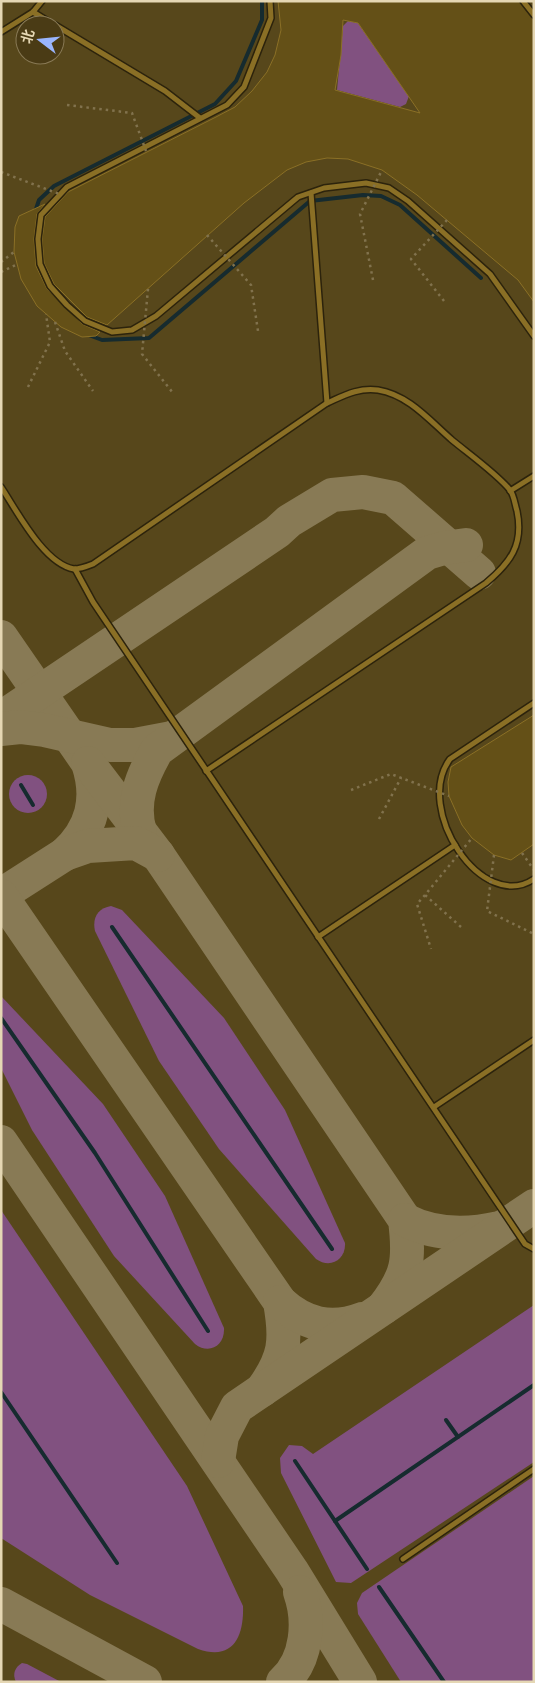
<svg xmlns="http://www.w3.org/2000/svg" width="535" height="1683" font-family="'Roboto Condensed','Noto Sans SC',sans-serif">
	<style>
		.built { fill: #57471b; fill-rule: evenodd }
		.green { fill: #815180 }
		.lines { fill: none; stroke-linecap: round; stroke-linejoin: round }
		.stream { stroke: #162b2f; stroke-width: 4 }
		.taxiway { stroke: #887a55; stroke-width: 34 }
		.building { fill: #645017; stroke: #8b7026; fill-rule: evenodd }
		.lane-casing { stroke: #2c230c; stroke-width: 8 }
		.path { stroke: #81724d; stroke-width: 2.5; stroke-dasharray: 2.5 4; stroke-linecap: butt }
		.lane { stroke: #8a6f25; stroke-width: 5 }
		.path-bridge { stroke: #81724d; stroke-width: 2.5; stroke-dasharray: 2.5 4; stroke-linecap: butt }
	</style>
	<rect width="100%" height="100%" fill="#4a3b15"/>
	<path class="built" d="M1,1H534V1682H1ZM25,25H55V55H25Z"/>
	<g class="green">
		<polygon points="348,21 358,23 409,96 406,104 400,107 337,90 343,26"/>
		<circle cx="28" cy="794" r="19"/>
		<path d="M111,906L122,910L224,1018L285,1110L345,1243C346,1260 330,1269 316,1259L219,1149L159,1061L95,931C92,918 98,908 111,906Z"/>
		<path d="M1,996L103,1104L165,1196L224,1328C225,1346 209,1355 195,1344L114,1256L32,1130L1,1068Z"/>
		<path d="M1,1210L187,1486L243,1606C244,1637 233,1661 198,1649L90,1595L1,1538Z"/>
		<polygon points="534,1305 534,1462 351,1583 336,1582 281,1473 280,1458 289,1445 302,1446 313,1454"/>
		<polygon points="534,1476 534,1682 401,1682 358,1614 357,1603 362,1593"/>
		<path d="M22,1663L27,1664L61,1682H16C12,1674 15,1667 22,1663Z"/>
	</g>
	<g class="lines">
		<g class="stream">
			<polyline points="35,212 39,200 54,186 215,104 236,81 262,20 262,1"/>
			<polyline points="86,334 102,340 149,338 310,201 363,195 381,196 400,205 481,278"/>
			<polyline points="21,785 33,805"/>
			<polyline points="112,927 332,1249"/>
			<polyline points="1,1018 95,1153 208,1331"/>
			<polyline points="1,1392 117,1563"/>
			<polyline points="446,1420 458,1437"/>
			<polyline points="295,1461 367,1569"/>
			<polyline points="335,1521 534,1385"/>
			<polyline points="379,1587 444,1682"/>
		</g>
		<g class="taxiway">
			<path d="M1,637L88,763C100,799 92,829 65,854"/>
			<polyline points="1,718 277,532 289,521 332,495 363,492 393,498 479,573"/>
			<polyline points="1,729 20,727 44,730 110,745 135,745 172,738"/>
			<path d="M88,763L158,855L405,1220C410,1260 408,1276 383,1308"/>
			<path d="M140,832C131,802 142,776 157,750L427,553L444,548L466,545"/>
			<polyline points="1,895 65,854 88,846 136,843 158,855"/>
			<path d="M1,896L280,1302C287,1341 285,1358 262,1390"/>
			<polyline points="1,1142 292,1571 360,1682"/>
			<path d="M405,1220C434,1235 468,1235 499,1228"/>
			<path d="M280,1302C304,1324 331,1331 362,1319"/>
			<polyline points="218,1461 222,1436 237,1407 534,1206"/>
			<polyline points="1,1604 145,1682"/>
			<path d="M283,1682C308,1660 310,1620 300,1592"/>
		</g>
	</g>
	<g class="building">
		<path d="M278,1H519L534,19V302L518,280L417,195L382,170L348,159L327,158L306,162L287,170L244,203L107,325L87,317L54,284L44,263L42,239L45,217L68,192L216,117L235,107L252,91L267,72L275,55L281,30ZM343,20L358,23L420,113L335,90L341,55Z"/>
		<polygon points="45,204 37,214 34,239 36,266 47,289 82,324 100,332 96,336 82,337 61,327 37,306 21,279 14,252 15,227 19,216"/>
		<polygon points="534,715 534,844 511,860 494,855 472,838 462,825 449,796 448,782 451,767"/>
	</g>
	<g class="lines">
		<g class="lane-casing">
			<g id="lane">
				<polyline points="270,1 271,18 244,87 227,105 67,187 41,215 38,239 40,264 50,286 67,305 85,321 112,332 132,330 156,316 298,197 324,188 366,183 389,188 408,201 490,274 534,336"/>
				<polyline points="523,1 534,15"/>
				<polyline points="33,12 54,25"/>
				<polyline points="55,25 165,91 200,118"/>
				<polyline points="1,32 33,12 42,1"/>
				<polyline points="311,193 327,403"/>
				<path d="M1,487C17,511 44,564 74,569C80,569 88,566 93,564L327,403C343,396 359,387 378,390C409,395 430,421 452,440C469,454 497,474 510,490C514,495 515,505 517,511C524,545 510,563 486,583L206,771"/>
				<polyline points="510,491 534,476"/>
				<polyline points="75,569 93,602 525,1244 534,1249"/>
				<path d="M534,703L450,759C413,809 482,914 534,879"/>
				<polyline points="318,937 455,845"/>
				<polyline points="434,1107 534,1040"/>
				<polyline points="403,1559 534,1469"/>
			</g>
		</g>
		<g class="path">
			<polyline points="1,262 14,252"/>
			<polyline points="1,272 18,264"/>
			<polyline points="55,322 65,351 93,391"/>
			<polyline points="28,387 50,342 46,314"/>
			<polyline points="379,819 401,778"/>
			<polyline points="522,853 534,870"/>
			<polyline points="425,895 417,904 431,949"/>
		</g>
		<use href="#lane" class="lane"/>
		<g class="path-bridge">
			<polyline points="67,105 132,113 146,151"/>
			<polyline points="1,172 62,195"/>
			<polyline points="207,235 251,285 258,331"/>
			<polyline points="373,280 360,214 382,170"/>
			<polyline points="148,289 142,354 173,393"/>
			<polyline points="444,301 411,259 447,220"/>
			<polyline points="351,790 391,774 449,796"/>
			<polyline points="494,855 487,911 534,934"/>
			<polyline points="461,927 425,895 472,838"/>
		</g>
	</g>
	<rect width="535" height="1683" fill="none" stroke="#e5d7b4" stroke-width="5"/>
	<g transform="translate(40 40) rotate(286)"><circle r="24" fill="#4a3b15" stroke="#887955"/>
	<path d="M0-4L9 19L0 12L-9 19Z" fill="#9ab5fd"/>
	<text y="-8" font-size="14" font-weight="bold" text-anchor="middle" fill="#e5d7b4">北</text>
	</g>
</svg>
